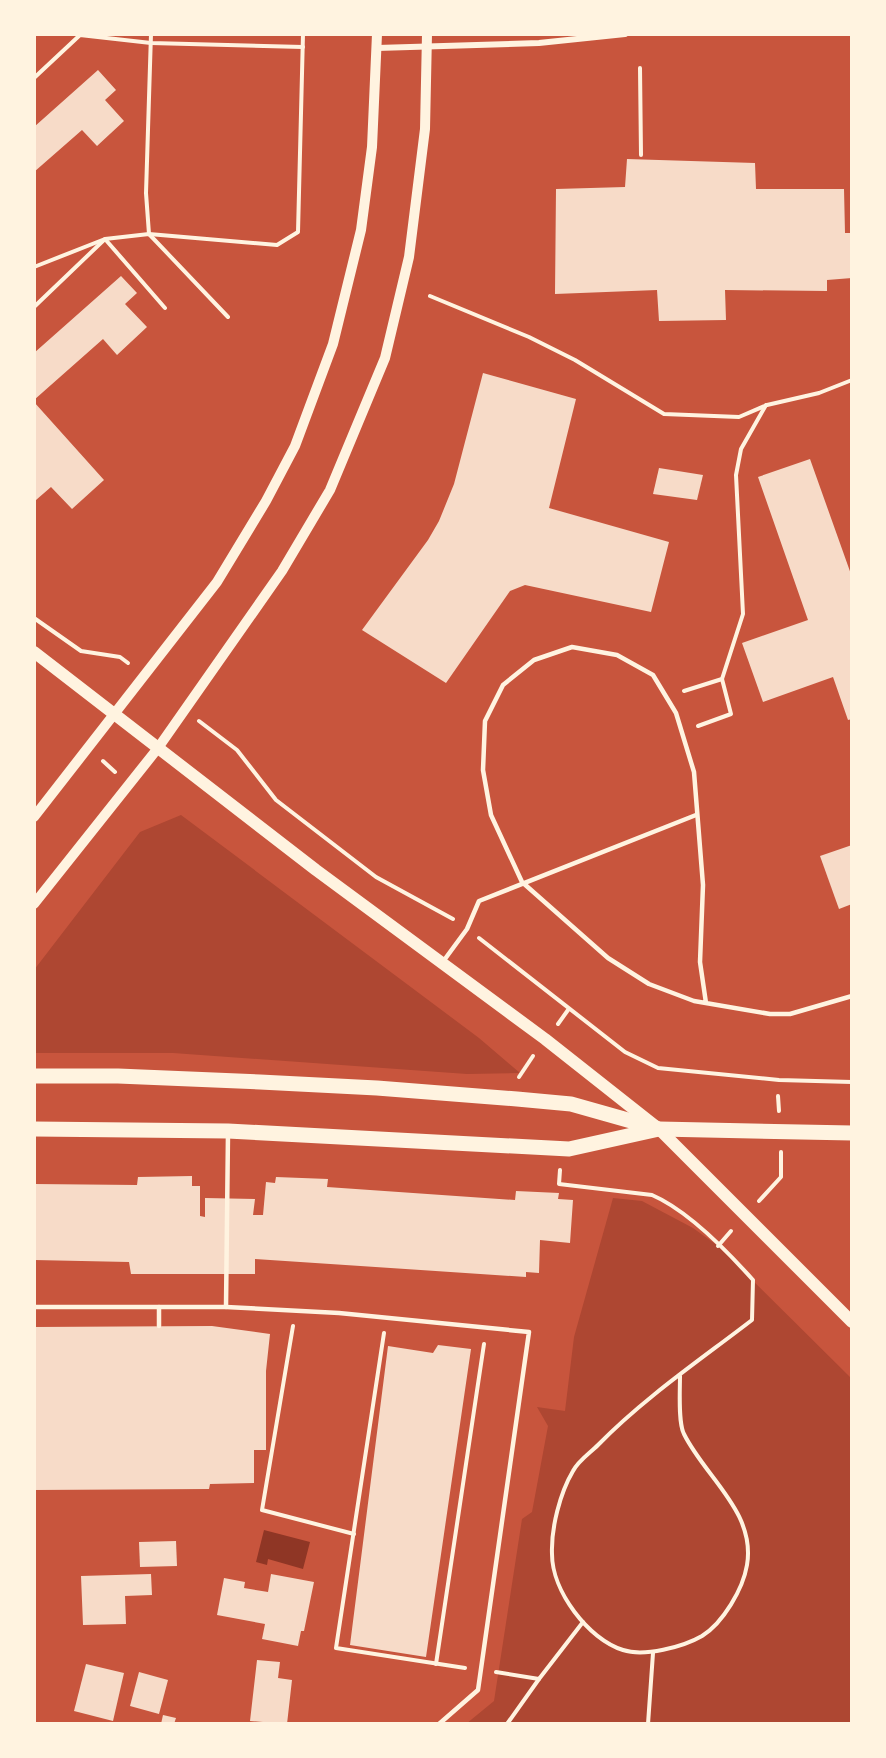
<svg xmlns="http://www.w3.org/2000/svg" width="886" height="1758" font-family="'Fira Sans Condensed',sans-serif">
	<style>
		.green { fill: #ae4732 }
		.water { fill: #8f3625 }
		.building { fill: #f7dbc8 }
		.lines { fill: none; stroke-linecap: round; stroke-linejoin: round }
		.path { stroke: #fff3e0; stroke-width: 4 }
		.service { stroke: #fff3e0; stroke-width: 4.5 }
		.minor { stroke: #fff3e0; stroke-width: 6 }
		.tertiary { stroke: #fff3e0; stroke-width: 10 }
		.secondary { stroke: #fff3e0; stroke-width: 12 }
		.primary { stroke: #fff3e0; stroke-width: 15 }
	</style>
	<rect width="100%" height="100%" fill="#c8553d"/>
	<g class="green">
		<polygon points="181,815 479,1038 520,1073 467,1074 173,1053 35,1053 34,970 140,832"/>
		<polygon points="613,1198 642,1201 693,1228 718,1246 851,1378 851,1723 466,1724 494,1701 522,1519 532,1512 548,1426 537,1407 565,1411 574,1337"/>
	</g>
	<polygon class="water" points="264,1530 310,1542 303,1569 268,1559 267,1565 256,1562"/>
	<g class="building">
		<polygon points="98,70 116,90 105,100 124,121 97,146 82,130 34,172 34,127"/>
		<polygon points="627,159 755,163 756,189 844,189 845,233 852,233 852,278 827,280 827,291 725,290 726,320 659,321 657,290 555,294 556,189 625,187"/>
		<polygon points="121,276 137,293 125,304 147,327 117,355 103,339 34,400 34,353"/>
		<polygon points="483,373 576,399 549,508 669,542 651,612 525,585 510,591 446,683 362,630 428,540 439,521 454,484"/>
		<polygon points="34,402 104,480 72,509 51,487 36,500 34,498"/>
		<polygon points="810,459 852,577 852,719 848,720 833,677 763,702 742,643 808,620 758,477"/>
		<polygon points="659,468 703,475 697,500 653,494"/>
		<polygon points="852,845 852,904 839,909 820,856"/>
		<polygon points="192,1176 192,1186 200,1186 200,1216 205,1217 205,1198 255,1199 253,1215 263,1215 266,1182 275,1183 276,1177 328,1179 327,1187 515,1200 516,1191 559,1193 558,1199 573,1200 570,1243 540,1240 539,1273 526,1272 526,1277 255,1259 255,1274 131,1274 129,1262 34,1260 34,1184 137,1185 138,1177"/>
		<polygon points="212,1326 270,1334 266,1371 266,1450 254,1450 254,1483 210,1484 209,1489 34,1490 34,1327"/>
		<polygon points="438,1345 471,1349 426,1657 350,1645 388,1346 433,1353"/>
		<polygon points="176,1541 177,1566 140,1567 139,1542"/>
		<polygon points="151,1574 152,1595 125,1596 126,1624 83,1625 81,1576"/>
		<polygon points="271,1574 314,1582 304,1631 301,1631 298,1646 262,1639 265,1624 217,1615 224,1578 245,1582 244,1588 268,1592"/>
		<polygon points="257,1660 280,1662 278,1678 292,1680 287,1724 250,1721"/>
		<polygon points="86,1664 124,1673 113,1721 74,1711"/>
		<polygon points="139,1672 168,1680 159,1714 130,1706"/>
		<polygon points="163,1715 176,1718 174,1724 161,1724"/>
	</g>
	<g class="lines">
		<g class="path">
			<polyline points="151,34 146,193 149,234 228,317"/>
			<polyline points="640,68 641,155"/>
			<polyline points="34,78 80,35 151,43 303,47"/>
			<polyline points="34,267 105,239 149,234 277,245 298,232 303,34"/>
			<polyline points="430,296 529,337 575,360 664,414 739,417 767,405 819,393 852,380"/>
			<polyline points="34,307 105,239 165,308"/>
			<polyline points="34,618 81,651 120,657 128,663"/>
			<polyline points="684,691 722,679 743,614 736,475 741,449 766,405"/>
			<polyline points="199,721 237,750 276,800 376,877 453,919"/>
			<polyline points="698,726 731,714 722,679"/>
			<polyline points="103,761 115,772"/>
			<polyline points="479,938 625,1052 658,1068 779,1080 852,1082"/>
			<polyline points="558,1024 568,1010"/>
			<polyline points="519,1077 533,1056"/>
			<polyline points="778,1096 779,1111"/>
			<path d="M560,1170L559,1184L652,1195C687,1210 728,1252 753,1280L752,1320C700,1360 644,1398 598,1445C590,1453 578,1461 573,1471C560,1493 551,1528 552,1554C552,1591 588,1639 623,1650C644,1657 683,1647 702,1636C723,1623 743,1589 747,1565C756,1512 705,1477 684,1434C678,1423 680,1390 680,1376"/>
			<polyline points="759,1201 781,1177 781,1152"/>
			<polyline points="718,1246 731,1231"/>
			<polyline points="293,1326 262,1510 354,1534"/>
			<polyline points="384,1333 336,1648 465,1668"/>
			<polyline points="436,1664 484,1344"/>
			<polyline points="496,1672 539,1679 583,1622"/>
			<polyline points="507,1724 539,1679"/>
			<polyline points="648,1724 653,1653"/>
		</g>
		<g class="service">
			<polyline points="442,963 467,929 479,901 696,815"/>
			<polyline points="706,1003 700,962 703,885 694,772 676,713 653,675 617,655 572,647 534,660 503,685 485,721 483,770 491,815 522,882 608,958 649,984 694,1001 770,1014 790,1014 852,996"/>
			<polyline points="34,1307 226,1307 339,1313 529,1332 478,1690 439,1724"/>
			<polyline points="159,1307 159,1326"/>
			<polyline points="226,1307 228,1133"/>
		</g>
		<polyline class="minor" points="377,48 539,43 625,34"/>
		<g class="tertiary">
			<polyline points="34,817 217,582 266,501 295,446 333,344 361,230 372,147 377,34"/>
			<polyline points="34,904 158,748 282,571 330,490 385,358 409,257 425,129 427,34"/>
		</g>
		<polyline class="secondary" points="34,652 316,870 545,1039 659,1129 852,1322"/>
		<g class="primary">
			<polyline points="34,1076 118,1076 260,1082 377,1088 517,1099 571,1104 656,1128"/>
			<polyline points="34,1129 228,1131 569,1149 659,1129 852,1133"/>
		</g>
	</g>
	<rect width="886" height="1758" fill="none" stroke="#fff3e0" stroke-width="72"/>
</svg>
